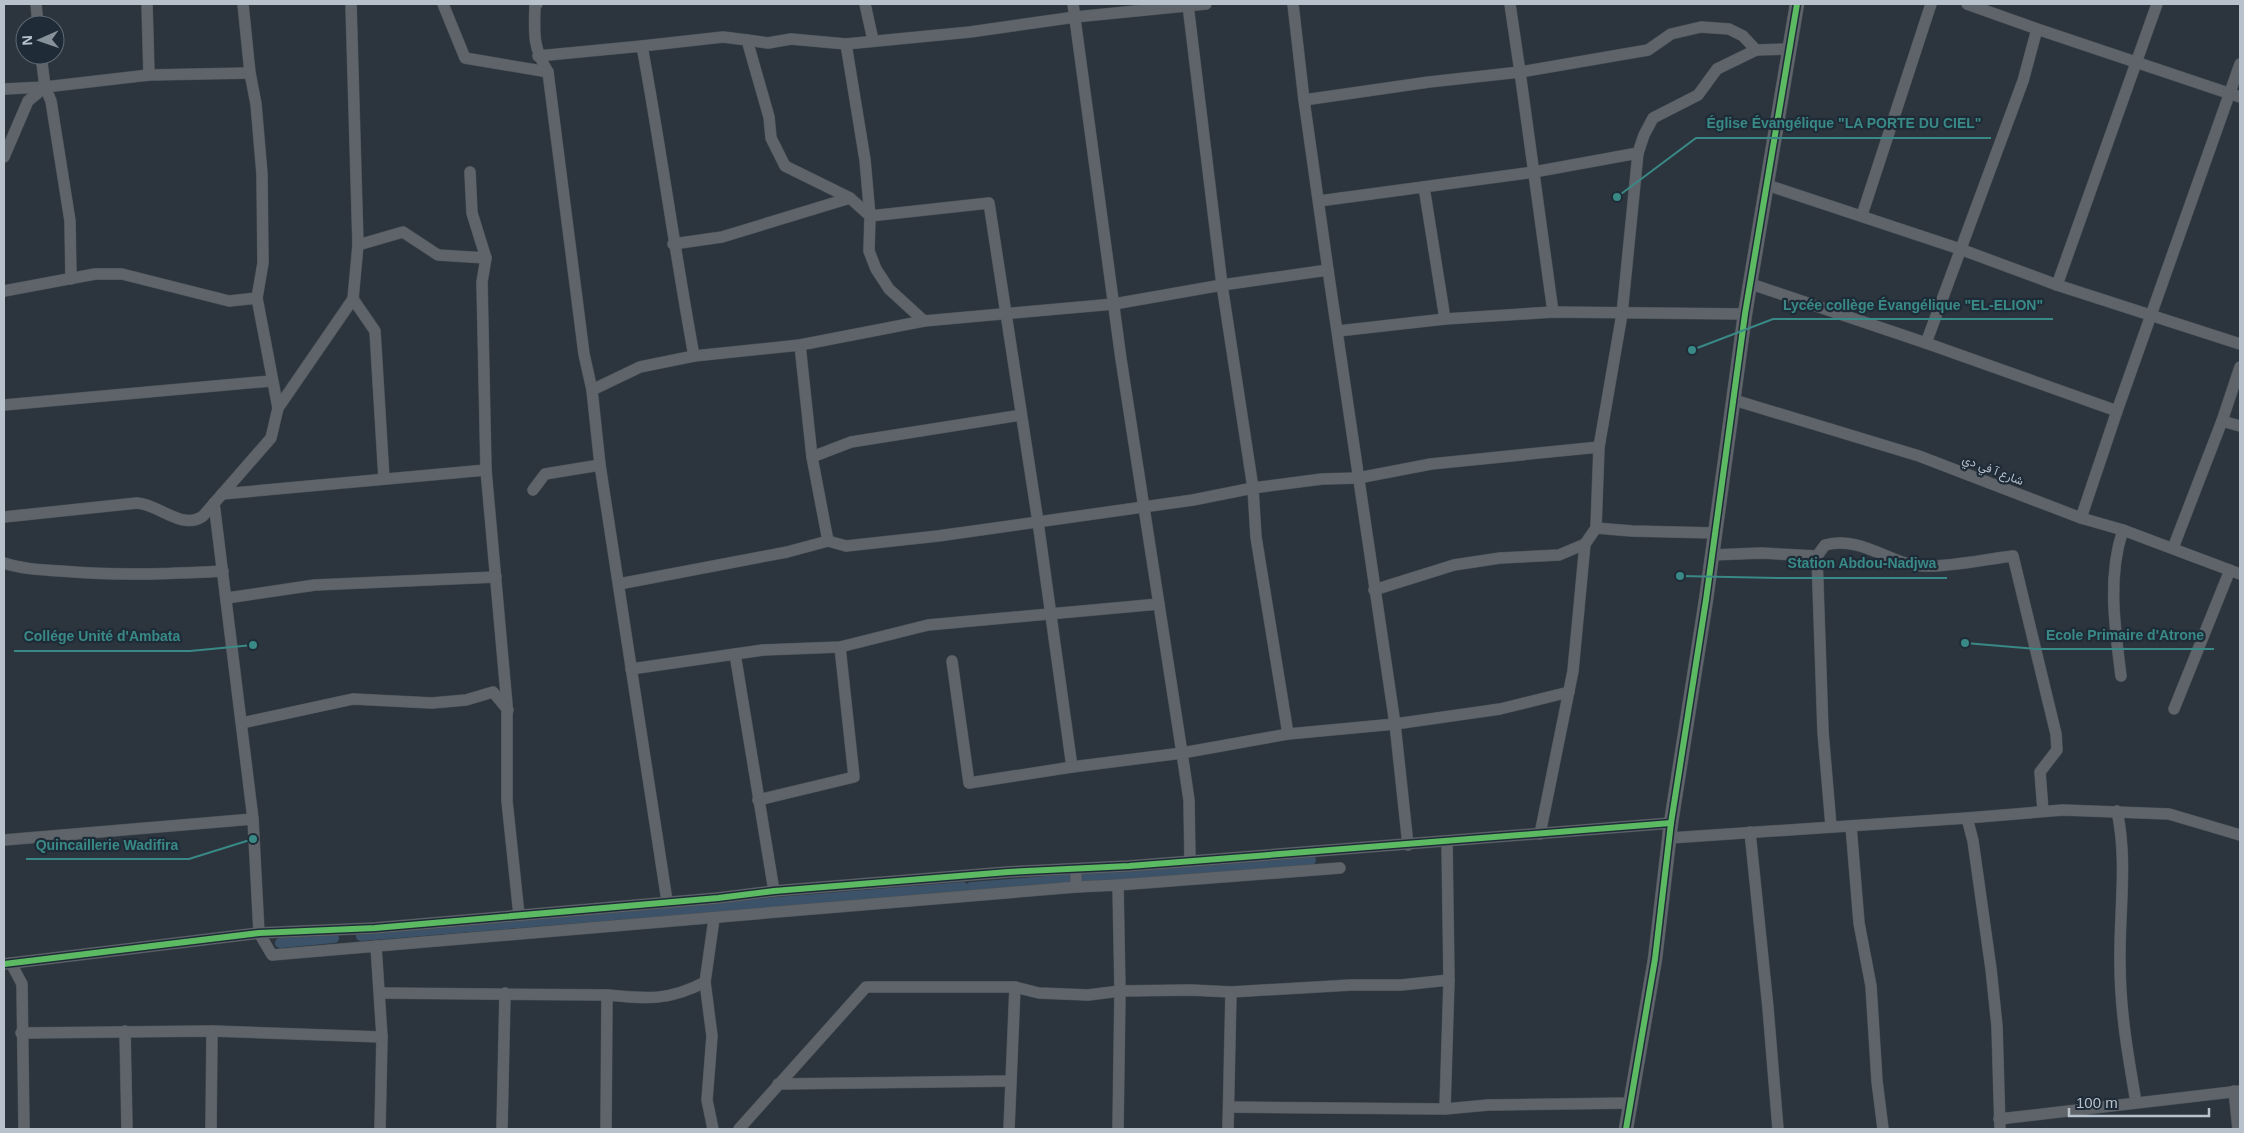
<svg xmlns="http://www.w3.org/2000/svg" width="2244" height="1133" font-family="Arial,Vazirmatn,sans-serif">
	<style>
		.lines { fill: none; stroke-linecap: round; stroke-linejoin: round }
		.canal { stroke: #3b5268; stroke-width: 10 }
		.minor-casing { stroke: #4b5157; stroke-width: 12 }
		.tertiary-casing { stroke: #4b5157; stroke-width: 15 }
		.minor { stroke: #5e646a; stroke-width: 11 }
		.tertiary { stroke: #5e646a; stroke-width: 14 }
		.cycleway-casing { stroke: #1f2c38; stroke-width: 9 }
		.cycleway { stroke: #5cba63; stroke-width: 6 }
		.labels { text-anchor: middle; stroke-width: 4.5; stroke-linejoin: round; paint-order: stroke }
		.street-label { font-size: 12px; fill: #b8c2cc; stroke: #1f2c38 }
		.leader { fill: none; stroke: #398986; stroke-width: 2 }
		.callout-dot { fill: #398986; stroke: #1f2c38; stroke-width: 2 }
		.callout-label { font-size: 14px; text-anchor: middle; font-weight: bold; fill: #398986; stroke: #1f2c38; stroke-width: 4.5; stroke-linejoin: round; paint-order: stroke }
	</style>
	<rect width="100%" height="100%" fill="#2c353d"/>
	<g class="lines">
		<g class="canal">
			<polyline points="1083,878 1311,860"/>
			<polyline points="971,887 1071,879"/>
			<polyline points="361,936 963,887"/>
			<polyline points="280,943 334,938"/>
		</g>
		<g class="minor-casing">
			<g id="minor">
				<polyline points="36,4 38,25"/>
				<polyline points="147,4 149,75"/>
				<polyline points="443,4 465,58 548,72"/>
				<path d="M537,4L535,6C534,34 533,48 548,72L584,354L592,390L600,465L667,901"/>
				<polyline points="865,4 873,40"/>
				<polyline points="1073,4 1121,359 1182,753 1189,800 1190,861"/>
				<polyline points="1293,4 1304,100 1328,270 1395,724 1408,845"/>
				<polyline points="1967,4 2037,29 2240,97"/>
				<polyline points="1188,5 1222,285 1253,488 1256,537 1288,734"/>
				<polyline points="747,40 768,43 791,39 846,44 970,32 1075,17 1206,4"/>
				<polyline points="846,44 865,160 870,216 869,251 876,269 889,289 924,321"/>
				<polyline points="642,46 723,37 747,40 769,117 771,138 785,166 850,198 870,216 989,203 1038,522 1072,767"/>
				<polyline points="41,55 45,87 51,101 70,221 71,279"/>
				<path d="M538,56L642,46C661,149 675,253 694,356"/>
				<polyline points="4,89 45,87 149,75 250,73"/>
				<polyline points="1304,100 1429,82 1520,72 1510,4"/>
				<polyline points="4,157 28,101 45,87"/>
				<polyline points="470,172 472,213 486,258 482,282 486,470 507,705 507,801 519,915"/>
				<polyline points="1767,185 1960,249 2057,285 2240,344"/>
				<polyline points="1424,187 1445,319"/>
				<polyline points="1319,201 1534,172 1638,153 1644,135 1653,118 1698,95 1717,69 1756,50"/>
				<polyline points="1862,215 1931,4"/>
				<polyline points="673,244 722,237 850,198"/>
				<polyline points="358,245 403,232 438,255 486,258"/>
				<polyline points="1751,284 1926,343 2117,411"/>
				<polyline points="2057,285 2157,4"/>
				<polyline points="4,291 95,274 122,274 229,301 257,298"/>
				<polyline points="353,299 375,331 384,479"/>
				<polyline points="1553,312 1520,72 1648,50 1671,34 1701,27 1729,29 1743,36 1756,50 1789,49"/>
				<polyline points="1338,331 1445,319 1553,312 1745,314"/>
				<polyline points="1926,343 2023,81 2037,29"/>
				<polyline points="800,345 812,457 828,541"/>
				<polyline points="592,390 640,367 694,356 800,345 924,321 1114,304 1222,285 1328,270"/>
				<polyline points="1734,400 1919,456 2081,518 2123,530 2240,574"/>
				<polyline points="4,405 271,381"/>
				<polyline points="278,408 353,299 358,245 351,4"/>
				<polyline points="2222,421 2240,426"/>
				<polyline points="812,457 851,442 1021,415"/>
				<polyline points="533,490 545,474 600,465"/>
				<polyline points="222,494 486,470"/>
				<path d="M214,503L253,819L259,933L272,955C540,931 808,910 1076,887V869"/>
				<path d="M4,517L137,503C159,504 182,531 203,516L271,438L278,408L257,298L263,263L262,174L256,104L250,73L243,4"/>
				<polyline points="2081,518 2117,411 2240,64"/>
				<polyline points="1596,528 1632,531 1715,533"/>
				<polyline points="2173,548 2222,421 2240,367"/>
				<polyline points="1712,555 1761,553 1817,556"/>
				<path d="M4,563C22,569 42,570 61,571C115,576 169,574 223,571"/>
				<polyline points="619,584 787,552 828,541 846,546 938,536 1193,500 1253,488 1322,479 1358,478 1431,464 1599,447"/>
				<polyline points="1374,590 1454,565 1500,558 1559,555 1585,544"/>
				<polyline points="227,598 315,585 496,577"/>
				<polyline points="735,654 774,891"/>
				<polyline points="952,661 969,783 1072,767 1182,753 1288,734 1395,724 1500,709 1569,692"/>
				<polyline points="631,669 763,650 840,647 928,625 1159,604"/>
				<path d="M2121,676C2115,628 2107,577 2123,530"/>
				<polyline points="2174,709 2230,570"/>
				<polyline points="242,723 353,699 432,703 466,700 493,692 508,710"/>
				<polyline points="758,800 854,777 840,647"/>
				<path d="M2117,811C2128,862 2119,912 2120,963C2120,1010 2128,1056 2136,1102"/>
				<polyline points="1967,818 1973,841 1991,969 1997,1026 2000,1129"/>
				<path d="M1831,826L1823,732L1817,556L1825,545C1864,535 1890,566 1925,566C1950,567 1986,559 2013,556L2056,734L2057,750L2040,772L2043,811"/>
				<polyline points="1851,826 1859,923 1871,986 1877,1081 1883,1129"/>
				<polyline points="1750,832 1768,1008 1778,1129"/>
				<polyline points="1540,834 1573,671 1585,544 1596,528 1599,447 1622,314 1638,153"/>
				<polyline points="1670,838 1967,818 2063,810 2169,814 2240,835"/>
				<polyline points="4,840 253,819"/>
				<polyline points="1118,885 1340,868"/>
				<polyline points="1076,887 1118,885 1120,991 1118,1129"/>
				<polyline points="376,946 382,1037 380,1129"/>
				<polyline points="11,963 22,984 24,1129"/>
				<polyline points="4,964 259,933 375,928 718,898 774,891 1008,872 1129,866 1671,823"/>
				<path d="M380,993L607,995C647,999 669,1001 705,982"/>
				<polyline points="125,1031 127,1129"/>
				<polyline points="21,1033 212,1031 382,1037"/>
				<polyline points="778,1084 1010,1081"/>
				<polyline points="2234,1091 2238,1129"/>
				<polyline points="1229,1107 1445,1109 1488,1105 1632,1103"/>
				<polyline points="1445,1109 1449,980 1447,842"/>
				<polyline points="1999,1119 2240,1091"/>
				<polyline points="211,1129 212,1031"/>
				<polyline points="502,1129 505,993"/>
				<polyline points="606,1129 607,995"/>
				<polyline points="713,1129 707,1100 712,1036 705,982 714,919"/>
				<polyline points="739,1129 866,987 1015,987 1039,993 1088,995 1120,991 1191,990 1231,992 1351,985 1401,985 1449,980"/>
				<polyline points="1009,1129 1015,987"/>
				<polyline points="1228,1129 1231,992"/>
			</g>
		</g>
		<g class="tertiary-casing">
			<polyline id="tertiary" points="1626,1129 1655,959 1671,823 1706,600 1745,314 1797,4"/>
		</g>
		<use href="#minor" class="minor"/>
		<use href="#tertiary" class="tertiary"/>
		<g class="cycleway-casing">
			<g id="cycleway">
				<polyline points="4,964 259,933 375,928 718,898 774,891 1008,872 1129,866 1671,823"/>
				<polyline points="1626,1129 1655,959 1671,823 1706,600 1745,314 1797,4"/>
			</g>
		</g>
		<use href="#cycleway" class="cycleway"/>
	</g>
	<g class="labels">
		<g class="street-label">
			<text transform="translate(1993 470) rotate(21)" y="4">شارع آ في دي</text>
		</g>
	</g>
	<path class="leader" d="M1617 197L1696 138H1991M1692 350L1773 319H2053M1680 576L1778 578H1947M1965 643L2036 649H2214M253 645L190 651H14M253 839L189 859H26"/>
	<g class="callout-dot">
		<circle cx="1617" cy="197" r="5"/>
		<circle cx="1692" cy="350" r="5"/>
		<circle cx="1680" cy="576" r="5"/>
		<circle cx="1965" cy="643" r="5"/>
		<circle cx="253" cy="645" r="5"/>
		<circle cx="253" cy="839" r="5"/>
	</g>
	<g class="callout-label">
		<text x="1844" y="128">Église Évangélique "LA PORTE DU CIEL"</text>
		<text x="1913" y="310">Lycée collège Évangélique "EL-ELION"</text>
		<text x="1862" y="568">Station Abdou-Nadjwa</text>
		<text x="2125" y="640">Ecole Primaire d'Atrone</text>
		<text x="102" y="641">Collége Unité d'Ambata</text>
		<text x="107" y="850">Quincaillerie Wadifira</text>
	</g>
	<rect width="2244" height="1133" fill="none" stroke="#b8c2cc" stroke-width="10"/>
	<g transform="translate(40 40) rotate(268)"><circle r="24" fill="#1f2c38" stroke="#5c6873"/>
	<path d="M0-4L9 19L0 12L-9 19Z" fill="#87919a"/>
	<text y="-8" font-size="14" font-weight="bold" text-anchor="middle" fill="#b8c2cc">N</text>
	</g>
	<path d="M2069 1108v8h140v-8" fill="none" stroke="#b8c2cc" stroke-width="2.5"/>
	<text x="2076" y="1108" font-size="15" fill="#b8c2cc" stroke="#1f2c38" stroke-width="4" paint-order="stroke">100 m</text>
</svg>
